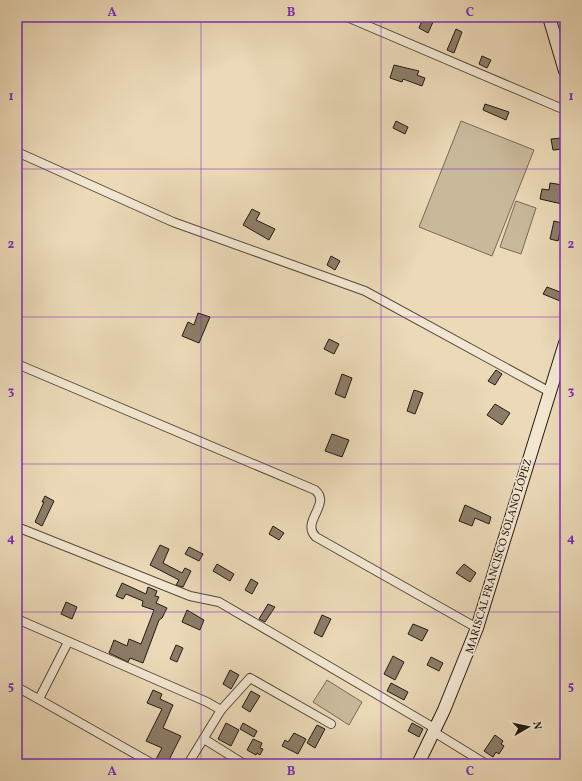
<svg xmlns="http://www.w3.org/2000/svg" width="582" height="781" font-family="Vollkorn,serif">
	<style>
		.green { fill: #c9b99b; stroke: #776a57 }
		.building { fill: #8c7d68; stroke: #251a13 }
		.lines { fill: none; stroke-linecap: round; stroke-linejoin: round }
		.street-casing { stroke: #564a3c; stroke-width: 10 }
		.secondary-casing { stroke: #251a13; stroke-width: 14 }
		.street { stroke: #f2e6d0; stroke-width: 8 }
		.secondary { stroke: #f2e6d0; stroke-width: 12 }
		.grid { fill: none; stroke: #7b2cbf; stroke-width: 1; stroke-opacity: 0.55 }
		.labels { text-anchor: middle; stroke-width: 3.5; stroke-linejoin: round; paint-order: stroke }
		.street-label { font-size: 11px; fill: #251a13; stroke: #f2e6d0 }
		.neatline { fill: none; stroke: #7b2cbf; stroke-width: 1.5 }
		.grid-label { font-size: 13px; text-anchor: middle; font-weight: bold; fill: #7b2cbf }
	</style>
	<rect width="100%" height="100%" fill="#ebd9b7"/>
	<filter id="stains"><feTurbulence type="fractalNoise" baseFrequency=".005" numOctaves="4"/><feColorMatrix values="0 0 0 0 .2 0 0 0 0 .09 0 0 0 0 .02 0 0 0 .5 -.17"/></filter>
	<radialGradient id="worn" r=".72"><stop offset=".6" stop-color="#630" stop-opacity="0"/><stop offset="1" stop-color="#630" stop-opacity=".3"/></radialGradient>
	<g class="green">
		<polygon points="461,121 534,150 492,256 419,227"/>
		<polygon points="516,201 536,208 521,254 500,247"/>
		<polygon points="327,680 362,702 349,725 313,702"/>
	</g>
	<g class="building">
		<polygon points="423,18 433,22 428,33 419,28"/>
		<polygon points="456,29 462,32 454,53 447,50"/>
		<polygon points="482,56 491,60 487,68 479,64"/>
		<polygon points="394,65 419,71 417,75 425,78 422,86 403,79 402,82 390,78"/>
		<polygon points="485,104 509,112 506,120 483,110"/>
		<polygon points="396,121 408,127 405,134 393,128"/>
		<polygon points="562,138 563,149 553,150 551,139"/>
		<polygon points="550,183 563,185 562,204 540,199 542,189 549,190"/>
		<polygon points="252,209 260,213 256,220 275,229 269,240 243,225"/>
		<polygon points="554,221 562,223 558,241 550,239"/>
		<polygon points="331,256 340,261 335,270 327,265"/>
		<polygon points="547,287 565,294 565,303 543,294"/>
		<polygon points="198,313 210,317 199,343 182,336 188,322 194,325"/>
		<polygon points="329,339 339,344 334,354 324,349"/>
		<polygon points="496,370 502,374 495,385 488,381"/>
		<polygon points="342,374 352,378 345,398 335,394"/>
		<polygon points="414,390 423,393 415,414 407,411"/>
		<polygon points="495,404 510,413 502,425 487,415"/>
		<polygon points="332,434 349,440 342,457 325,451"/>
		<polygon points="45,496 54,501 42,526 35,522 44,502 42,502"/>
		<polygon points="465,505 491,517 489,524 475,518 472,526 459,521"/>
		<polygon points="273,526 284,533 279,540 269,534"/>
		<polygon points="160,545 169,549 163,563 182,573 185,568 191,571 183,587 176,585 179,580 150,565"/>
		<polygon points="189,547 203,554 199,561 185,554"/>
		<polygon points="217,564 234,574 230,581 213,571"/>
		<polygon points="464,564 476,573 470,582 456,573"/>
		<polygon points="251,579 258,583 252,594 245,590"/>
		<polygon points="122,583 146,594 148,587 157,591 155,596 159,597 156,603 167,608 162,618 159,620 143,663 130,658 128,662 109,653 114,640 127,646 129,639 141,644 154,610 142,606 143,601 126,594 123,599 116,596"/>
		<polygon points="66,602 77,607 72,619 61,614"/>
		<polygon points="268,604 275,607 265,622 259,619"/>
		<polygon points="187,610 204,620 200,630 182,622"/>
		<polygon points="322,615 331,619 322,637 314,633"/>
		<polygon points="413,624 428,630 422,641 408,634"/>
		<polygon points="176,645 183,648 177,662 170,659"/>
		<polygon points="393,656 404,662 395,680 384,674"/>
		<polygon points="431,657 443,663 439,671 427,665"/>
		<polygon points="230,670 239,675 231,689 223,684"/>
		<polygon points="391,683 408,692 404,700 387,691"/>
		<polygon points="153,690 162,694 160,699 173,705 163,728 181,736 167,764 156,759 162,748 146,741 162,709 147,703"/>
		<polygon points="251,691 260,696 250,712 242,707"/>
		<polygon points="226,723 239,730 231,746 218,739"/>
		<polygon points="243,723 257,731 254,737 240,729"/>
		<polygon points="412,723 423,729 419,737 408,731"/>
		<polygon points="317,725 325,729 315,748 307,743"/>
		<polygon points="294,733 306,739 298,754 282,746 285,740 288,742"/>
		<polygon points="495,735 503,741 501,744 504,746 499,754 496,752 493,757 484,751"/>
		<polygon points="253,739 262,743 260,748 263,749 260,755 257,753 256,755 247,750"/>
	</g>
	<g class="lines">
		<g class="street-casing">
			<g id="street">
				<polyline points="347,17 565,110"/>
				<polyline points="17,152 173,222 365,291 550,392"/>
				<path d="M17,364L315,490C332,504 300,522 316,537L477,628"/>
				<polyline points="17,527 190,596 219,602 436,729"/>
				<polyline points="17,619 207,702 221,710"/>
				<polyline points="17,687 153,764"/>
				<polyline points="39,699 68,642"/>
				<polyline points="434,732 486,764"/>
				<polyline points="204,739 244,764"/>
				<polyline points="188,764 221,710 250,678 331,724"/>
			</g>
		</g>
		<g class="secondary-casing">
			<g id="secondary">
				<polyline points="549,17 565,71"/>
				<polyline points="418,764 444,710 477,628 565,343"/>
			</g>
		</g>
		<use href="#street" class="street"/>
		<use href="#secondary" class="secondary"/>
	</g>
	<path class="grid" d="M201,17V764M381,17V764M17,169H565M17,317H565M17,464H565M17,612H565"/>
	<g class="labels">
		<g class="street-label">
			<text transform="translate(498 556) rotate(-73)" y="4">MARISCAL FRANCISCO SOLANO LÓPEZ</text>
		</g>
	</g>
	<rect width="582" height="781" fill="none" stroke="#ebd9b7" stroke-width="44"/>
	<g transform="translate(528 727) rotate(81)" stroke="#f2e6d0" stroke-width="3" paint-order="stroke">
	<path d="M0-3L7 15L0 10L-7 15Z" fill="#251a13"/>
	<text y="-6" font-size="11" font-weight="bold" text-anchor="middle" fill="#251a13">N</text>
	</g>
	<rect x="22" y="22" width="538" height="737" class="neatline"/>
	<g class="grid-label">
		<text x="112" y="16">A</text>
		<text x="291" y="16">B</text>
		<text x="470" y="16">C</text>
		<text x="11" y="100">1</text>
		<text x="571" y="100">1</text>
		<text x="11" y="248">2</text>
		<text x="571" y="248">2</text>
		<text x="11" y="395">3</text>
		<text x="571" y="395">3</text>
		<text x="11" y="542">4</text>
		<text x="571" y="542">4</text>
		<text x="11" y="690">5</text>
		<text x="571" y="690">5</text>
		<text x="112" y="775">A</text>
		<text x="291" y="775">B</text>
		<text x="470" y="775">C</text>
	</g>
	<rect width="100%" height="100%" filter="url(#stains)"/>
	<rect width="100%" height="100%" fill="url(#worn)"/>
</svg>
